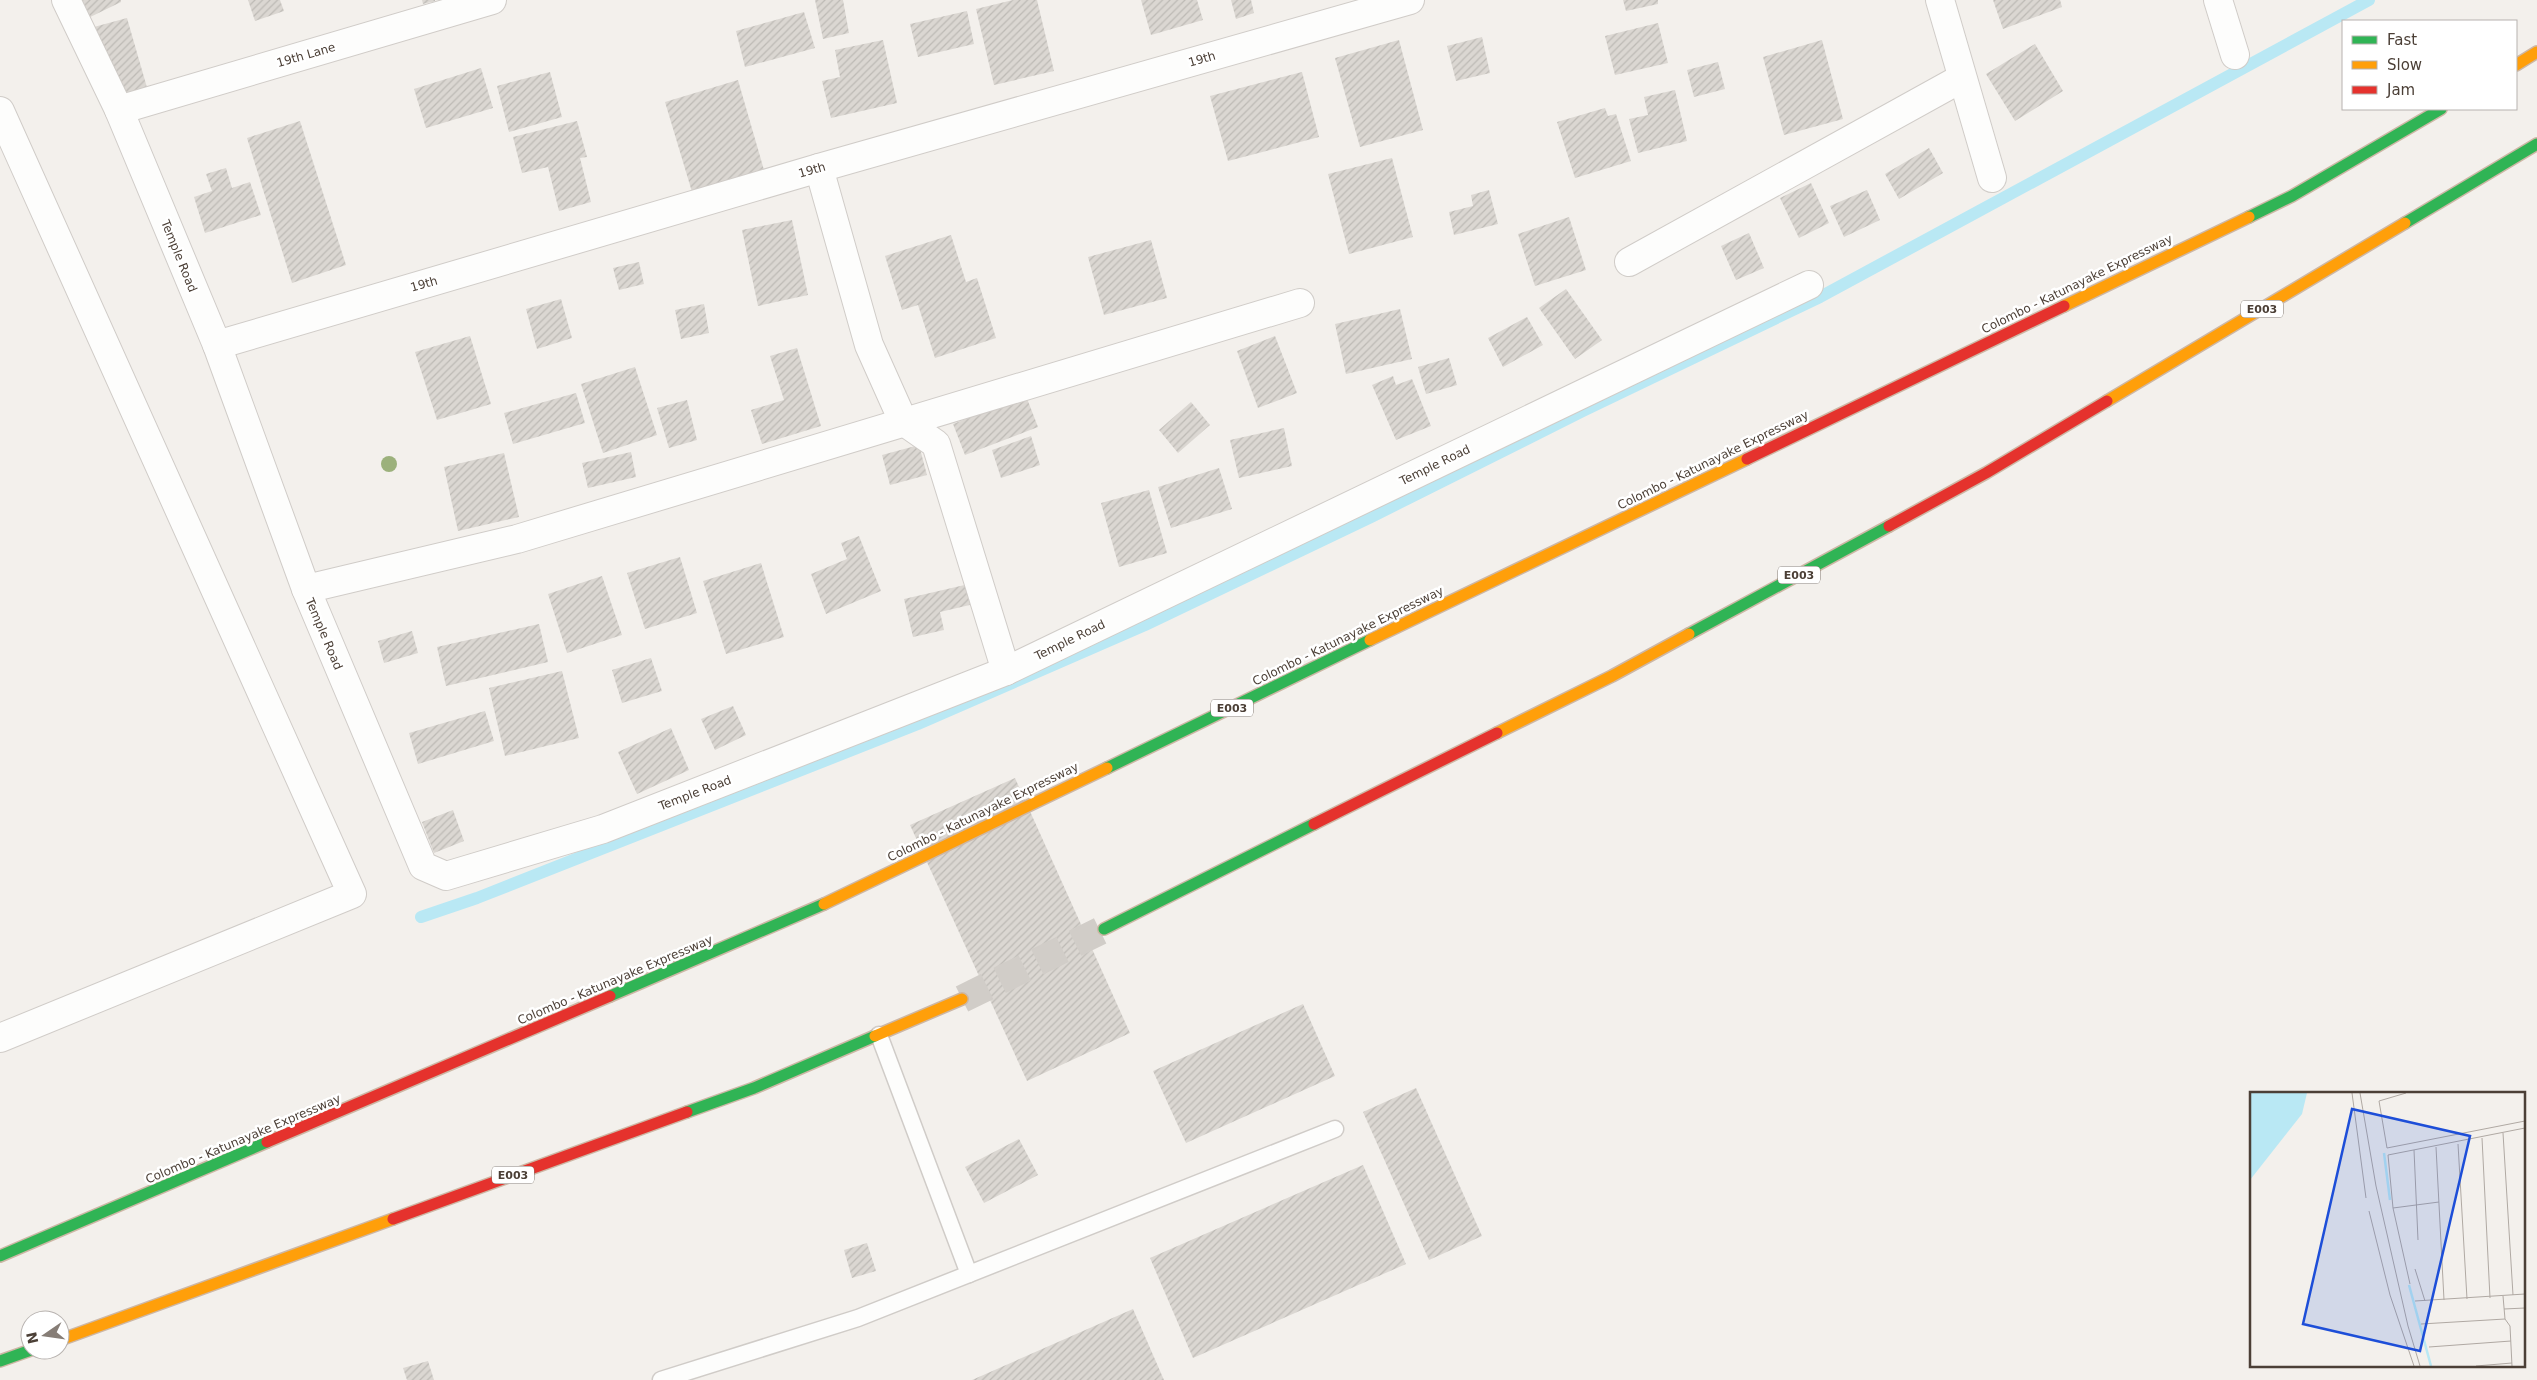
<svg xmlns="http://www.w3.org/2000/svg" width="2537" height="1380" font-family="'DejaVu Sans',sans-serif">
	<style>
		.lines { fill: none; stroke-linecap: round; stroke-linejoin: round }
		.stream { stroke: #b9e8f4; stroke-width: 12 }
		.building { fill: url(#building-hatch) }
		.highway-tunnel { stroke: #d1cdc8; stroke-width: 28; stroke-dasharray: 28 14; stroke-linecap: butt }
		.lane-casing { stroke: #d0ccc8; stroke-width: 19 }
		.street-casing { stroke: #d0ccc8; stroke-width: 30 }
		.fast-casing { stroke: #cdb7a5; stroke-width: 14 }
		.slow-casing { stroke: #cdb7a5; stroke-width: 14 }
		.jam-casing { stroke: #cdb7a5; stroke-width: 14 }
		.lane { stroke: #fdfdfc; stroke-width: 16 }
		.street { stroke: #fdfdfc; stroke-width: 28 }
		.fast { stroke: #30b455; stroke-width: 11 }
		.slow { stroke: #ff9f0a; stroke-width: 11 }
		.jam { stroke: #e5322d; stroke-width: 11 }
		.tree { fill: #9cb17c }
		.labels { text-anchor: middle; stroke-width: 5; stroke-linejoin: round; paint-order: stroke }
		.shield { fill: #fff; stroke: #817972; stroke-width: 1 }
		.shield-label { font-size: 11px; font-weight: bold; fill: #4b3f36 }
		.street-label { font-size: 12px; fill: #4b3f36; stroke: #fff }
		.inset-river { fill: none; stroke: #b9e8f4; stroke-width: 2.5 }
		.inset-road { fill: none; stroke: #b0a9a3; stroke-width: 1 }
		.view { fill: #1d4ed8; fill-opacity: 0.15; stroke: #1d4ed8; stroke-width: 2.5 }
		.inset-edge { fill: none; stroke: #4b3f36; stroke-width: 2.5 }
	</style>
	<defs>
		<pattern id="building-hatch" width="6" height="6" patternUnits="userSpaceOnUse" patternTransform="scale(1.25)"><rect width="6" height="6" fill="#dbd7d2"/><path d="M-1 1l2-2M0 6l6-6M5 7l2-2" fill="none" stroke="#bdbab5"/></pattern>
	</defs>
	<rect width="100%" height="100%" fill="#f3f0ec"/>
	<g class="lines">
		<polyline class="stream" points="421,917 477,898 918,724 1145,625 1373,516 1583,411 1820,297 2369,0"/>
	</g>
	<g class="building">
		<polygon points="69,0 121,0 121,2 80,22"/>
		<polygon points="248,0 280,0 284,11 255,21"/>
		<polygon points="422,0 435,0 435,1 423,4"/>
		<polygon points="815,0 843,0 849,33 823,39"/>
		<polygon points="1013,0 1037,0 1054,71 994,85 976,9"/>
		<polygon points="1141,0 1197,0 1203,20 1151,35"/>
		<polygon points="1231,0 1251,0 1254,13 1236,19"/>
		<polygon points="1623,0 1658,0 1658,4 1626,11"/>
		<polygon points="1993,0 2060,0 2062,7 2003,29"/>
		<polygon points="967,11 974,44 918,57 910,24"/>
		<polygon points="804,12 815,48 745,67 736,31"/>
		<polygon points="127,18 148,91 121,98 94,27"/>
		<polygon points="1658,23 1668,63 1615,75 1605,36"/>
		<polygon points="1482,37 1490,73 1456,81 1447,46"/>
		<polygon points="883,40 897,103 831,118 822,81 840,77 835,50"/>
		<polygon points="1399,40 1423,130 1360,147 1335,58"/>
		<polygon points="1822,40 1843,119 1784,135 1763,57"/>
		<polygon points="2035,44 2063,91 2015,121 1986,74"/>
		<polygon points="1718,62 1725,89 1694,97 1687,70"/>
		<polygon points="481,68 493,108 426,128 414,89"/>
		<polygon points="550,72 562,117 509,132 497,86"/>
		<polygon points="1302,72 1319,137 1228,161 1210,96"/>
		<polygon points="738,80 764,170 692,192 665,102"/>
		<polygon points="1675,90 1687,141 1638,153 1629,119 1648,115 1644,97"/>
		<polygon points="1605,108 1608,116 1616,114 1631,161 1575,178 1557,122"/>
		<polygon points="300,121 346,265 292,283 247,138"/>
		<polygon points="577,121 587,157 580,158 591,202 559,211 548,167 522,173 513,137"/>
		<polygon points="1929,148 1943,173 1899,199 1885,174"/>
		<polygon points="1392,158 1413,237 1349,254 1328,174"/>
		<polygon points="226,168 232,188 250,182 261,215 205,233 194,197 212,191 206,174"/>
		<polygon points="1811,183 1829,223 1799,238 1780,198"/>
		<polygon points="1489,190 1498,224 1454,235 1449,212 1473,206 1471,195"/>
		<polygon points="1867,190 1880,220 1844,237 1830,206"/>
		<polygon points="1569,217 1586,270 1535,286 1518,234"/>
		<polygon points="792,220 808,295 758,306 742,230"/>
		<polygon points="1749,233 1764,268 1736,280 1721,246"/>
		<polygon points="951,235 966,282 977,278 996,338 935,358 918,305 902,310 885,256"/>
		<polygon points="1151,240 1167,298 1104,315 1088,257"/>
		<polygon points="639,262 644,284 619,290 613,268"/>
		<polygon points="1566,289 1602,340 1575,359 1539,308"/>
		<polygon points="561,299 572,338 537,349 526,309"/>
		<polygon points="704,304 709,333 681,339 675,310"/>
		<polygon points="1400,309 1412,359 1346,374 1335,324"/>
		<polygon points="1527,317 1543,345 1503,367 1488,338"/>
		<polygon points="470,336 491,404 437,420 415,352"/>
		<polygon points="1275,336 1297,393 1258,408 1237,351"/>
		<polygon points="797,348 821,426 762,444 751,410 784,400 770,356"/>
		<polygon points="1449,358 1457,385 1426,394 1418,367"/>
		<polygon points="635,367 657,435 603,453 581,384"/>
		<polygon points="1393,376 1396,385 1412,379 1431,426 1396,440 1372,385"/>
		<polygon points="576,393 585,423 513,444 504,413"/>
		<polygon points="1026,396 1038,427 965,455 953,424"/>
		<polygon points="687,400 697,440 669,448 657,408"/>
		<polygon points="1191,402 1210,425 1178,453 1159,430"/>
		<polygon points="1284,428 1292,466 1239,478 1230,440"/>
		<polygon points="1031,436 1040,465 1001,478 992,450"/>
		<polygon points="919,445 927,475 890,485 882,455"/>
		<polygon points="631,452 636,477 588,488 582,463"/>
		<polygon points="504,453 519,517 458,531 444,467"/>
		<polygon points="1219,468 1232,509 1171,528 1158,487"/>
		<polygon points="1149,490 1167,553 1119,567 1101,503"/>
		<polygon points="859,536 881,591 826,614 811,574 847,559 841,543"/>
		<polygon points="680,557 697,613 645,629 627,573"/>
		<polygon points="761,563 784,637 726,654 703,581"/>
		<polygon points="602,576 622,635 567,653 548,594"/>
		<polygon points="969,584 974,604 940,612 944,630 913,637 904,599"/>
		<polygon points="539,624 548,662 446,686 437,647"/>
		<polygon points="412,631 418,653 384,663 378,641"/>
		<polygon points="651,658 662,691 622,703 612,670"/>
		<polygon points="562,671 579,738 505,756 489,688"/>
		<polygon points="733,706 746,735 715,750 701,719"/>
		<polygon points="485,711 494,741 418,764 409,733"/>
		<polygon points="671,728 689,770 637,794 618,752"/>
		<polygon points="1015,778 1130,1033 1027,1081 910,825"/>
		<polygon points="453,810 464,841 434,853 422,822"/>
		<polygon points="1303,1004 1335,1076 1186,1143 1153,1071"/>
		<polygon points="1416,1088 1482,1236 1429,1260 1363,1112"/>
		<polygon points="1019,1139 1038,1175 984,1203 965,1167"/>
		<polygon points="1363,1165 1406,1264 1193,1358 1150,1258"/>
		<polygon points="867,1243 876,1271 852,1278 844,1250"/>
		<polygon points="1133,1309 1164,1380 972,1380"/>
		<polygon points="428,1361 434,1380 407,1380 403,1368"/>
	</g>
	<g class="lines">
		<polyline class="highway-tunnel" points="962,999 1104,929"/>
		<g class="lane-casing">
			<g id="lane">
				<polyline points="879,1035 969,1274"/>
				<polyline points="661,1380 858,1318 1335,1129"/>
			</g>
		</g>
		<g class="street-casing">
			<g id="street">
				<polyline points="66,0 119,110 217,345 306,589 423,866 446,876 603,829 1006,671 1809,285"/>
				<polyline points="1940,0 1992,178"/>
				<polyline points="2218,0 2235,55"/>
				<polyline points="119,110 492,0"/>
				<polyline points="0,111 352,894 0,1038"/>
				<polyline points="819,168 869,345 903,421 936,444 1006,671"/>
				<polyline points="1629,262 1962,78"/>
				<polyline points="217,345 819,168 1410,0"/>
				<polyline points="306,589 517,539 1300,303"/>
			</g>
		</g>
		<g class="fast-casing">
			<g id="fast">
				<polyline points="2249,217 2292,196 2441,109"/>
				<polyline points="2405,223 2537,144"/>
				<polyline points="1689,634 1889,526"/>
				<polyline points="1107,768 1370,640"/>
				<polyline points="1104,929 1314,824"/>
				<polyline points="610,996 824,904"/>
				<polyline points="687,1112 754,1088 875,1036"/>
				<polyline points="0,1256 267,1142"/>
				<polyline points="0,1361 31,1350"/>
			</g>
		</g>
		<g class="slow-casing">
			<g id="slow">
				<polyline points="2516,65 2537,52"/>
				<polyline points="2064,306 2249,217"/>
				<polyline points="2107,401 2405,223"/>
				<polyline points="1370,640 1747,459"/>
				<polyline points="1497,733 1612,676 1689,634"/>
				<polyline points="824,904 1107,768"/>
				<polyline points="875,1036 962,999"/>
				<polyline points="60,1340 393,1219"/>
			</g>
		</g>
		<g class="jam-casing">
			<g id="jam">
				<polyline points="1747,459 2064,306"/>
				<polyline points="1889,526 1986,473 2107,401"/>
				<polyline points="1314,824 1497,733"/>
				<polyline points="267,1142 610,996"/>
				<polyline points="393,1219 687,1112"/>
			</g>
		</g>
		<use href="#lane" class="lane"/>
		<use href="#street" class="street"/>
		<use href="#fast" class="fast"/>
		<use href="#slow" class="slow"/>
		<use href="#jam" class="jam"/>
	</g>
	<circle class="tree" cx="389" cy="464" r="8"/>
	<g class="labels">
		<g class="shield">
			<rect x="2241" y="300.5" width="42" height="17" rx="4"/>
			<rect x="1778" y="566.5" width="42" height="17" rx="4"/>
			<rect x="1211" y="699.5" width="42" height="17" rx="4"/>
			<rect x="492" y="1166.5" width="42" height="17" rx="4"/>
		</g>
		<g class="shield-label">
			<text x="2262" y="313">E003</text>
			<text x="1799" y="579">E003</text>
			<text x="1232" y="712">E003</text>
			<text x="513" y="1179">E003</text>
		</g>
		<g class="street-label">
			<text transform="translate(306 55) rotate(-16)" y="4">19th Lane</text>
			<text transform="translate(1202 59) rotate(-16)" y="4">19th</text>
			<text transform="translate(812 170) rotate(-16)" y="4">19th</text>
			<text transform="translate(179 256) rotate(68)" y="4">Temple Road</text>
			<text transform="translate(424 284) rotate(-16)" y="4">19th</text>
			<text transform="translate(2077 284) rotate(-26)" y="4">Colombo - Katunayake Expressway</text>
			<text transform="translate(1713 460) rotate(-26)" y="4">Colombo - Katunayake Expressway</text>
			<text transform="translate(1435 465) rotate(-26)" y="4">Temple Road</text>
			<text transform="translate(324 634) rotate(67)" y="4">Temple Road</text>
			<text transform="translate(1348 636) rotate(-26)" y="4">Colombo - Katunayake Expressway</text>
			<text transform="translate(1070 640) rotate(-26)" y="4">Temple Road</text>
			<text transform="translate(695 793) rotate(-21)" y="4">Temple Road</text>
			<text transform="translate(983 812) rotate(-26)" y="4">Colombo - Katunayake Expressway</text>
			<text transform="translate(615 980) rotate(-23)" y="4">Colombo - Katunayake Expressway</text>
			<text transform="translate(243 1139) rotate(-23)" y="4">Colombo - Katunayake Expressway</text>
		</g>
	</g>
	<g transform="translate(2250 1092)">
		<rect width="275" height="275" fill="#f3f0ec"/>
		<path d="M0,1H57L52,22L0,88Z" fill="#b9e8f4"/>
		<path class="inset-river" d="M134,61L140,108M159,193L181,274"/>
		<path class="inset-road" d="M102,1L116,106M110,1L126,94L158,234L170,274M156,1L129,9L137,56L275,29M253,41L263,203M232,46L240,206M208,52L217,207M186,55L194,208M164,58L168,148M143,116L189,110M119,119L140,203L164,274M165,177L175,209M160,192L143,116L138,63L275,36M253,204L255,227L260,234L262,274M165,209L275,202M254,217L275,216M171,232L255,227M179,255L261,249M226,274L262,271"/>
		<path class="view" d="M102,17L220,44L170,259L53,232Z"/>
		<rect width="275" height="275" class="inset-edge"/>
	</g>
	<rect x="2342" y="20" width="175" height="90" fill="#ffffff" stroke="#b7b2af"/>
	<rect x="2352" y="36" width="25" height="8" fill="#30b455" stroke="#b7b2af"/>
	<text x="2387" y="45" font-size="15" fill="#4b3f36">Fast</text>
	<rect x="2352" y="61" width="25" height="8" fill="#ff9f0a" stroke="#b7b2af"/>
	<text x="2387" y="70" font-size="15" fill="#4b3f36">Slow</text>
	<rect x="2352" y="86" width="25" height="8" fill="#e5322d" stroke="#b7b2af"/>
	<text x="2387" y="95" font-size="15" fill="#4b3f36">Jam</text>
	<g transform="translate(45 1335) rotate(257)"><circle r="24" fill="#ffffff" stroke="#b7b2af"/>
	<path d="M0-4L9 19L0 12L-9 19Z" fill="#867d76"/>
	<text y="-8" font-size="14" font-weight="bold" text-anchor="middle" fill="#4b3f36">N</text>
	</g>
</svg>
